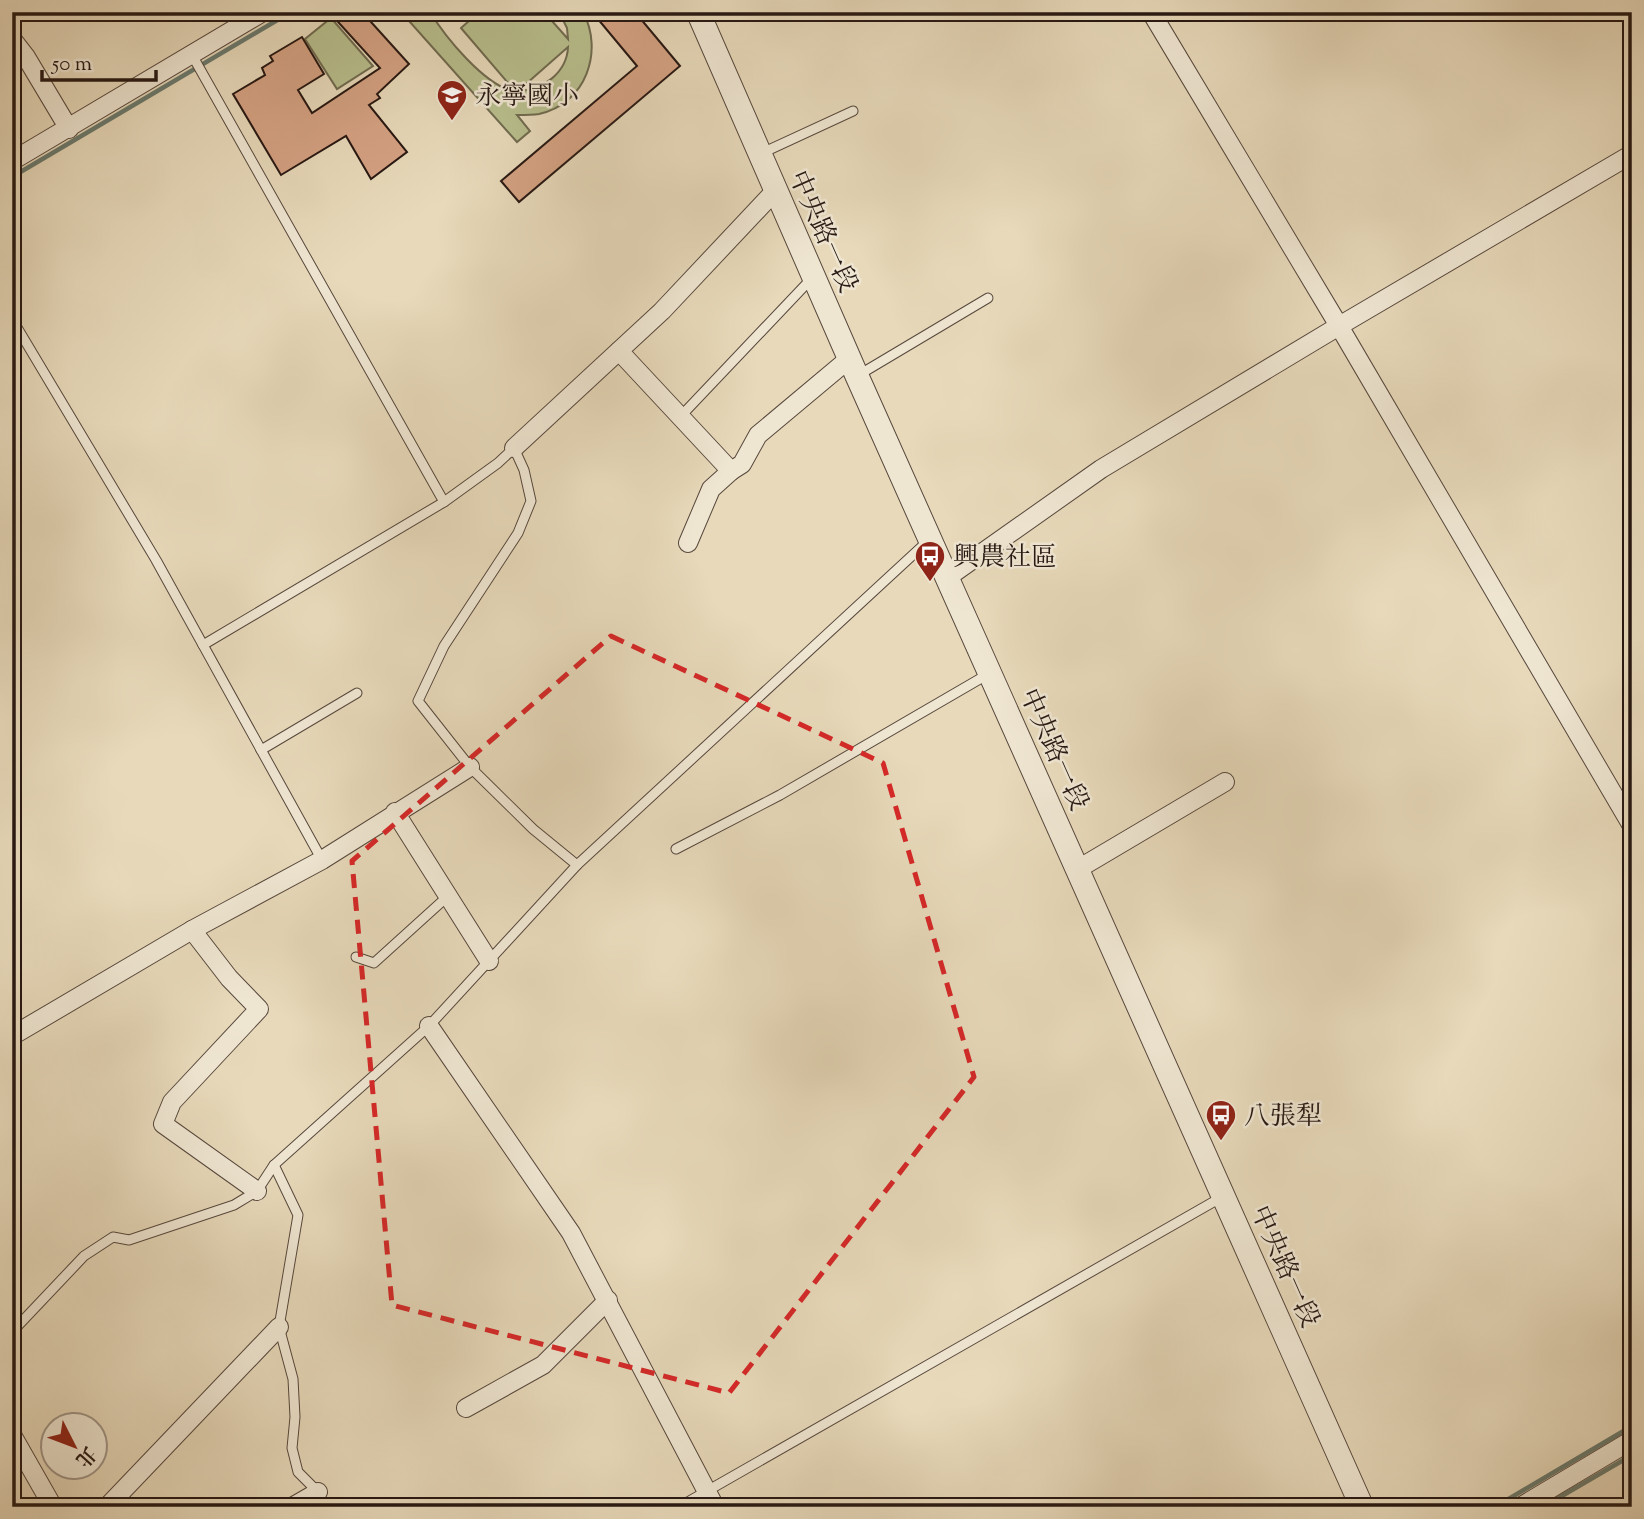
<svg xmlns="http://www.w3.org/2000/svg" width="1644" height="1519" font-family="'Sorts Mill Goudy','Noto Serif TC',serif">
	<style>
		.green { fill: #b8be8d; stroke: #706b50; stroke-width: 2; fill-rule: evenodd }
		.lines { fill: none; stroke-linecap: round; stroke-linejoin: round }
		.stream { stroke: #6a7a6e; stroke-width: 4.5 }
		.building { fill: #d4a283; stroke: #271813; stroke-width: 2 }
		.service-casing { stroke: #57483d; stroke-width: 11 }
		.minor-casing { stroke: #57483d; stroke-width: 20 }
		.tertiary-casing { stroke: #57483d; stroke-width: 25 }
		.service { stroke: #efe6d2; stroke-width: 9 }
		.minor { stroke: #efe6d2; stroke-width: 18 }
		.tertiary { stroke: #efe6d2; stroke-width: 23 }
		.marked { fill: none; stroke: #d62828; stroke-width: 5; stroke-dasharray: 14 9; stroke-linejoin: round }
		.labels { text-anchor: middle; stroke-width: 5; stroke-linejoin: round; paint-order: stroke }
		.poi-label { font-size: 26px; fill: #271813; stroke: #efe6d2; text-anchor: start }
		.street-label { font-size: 26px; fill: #271813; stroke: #efe6d2 }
	</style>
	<rect width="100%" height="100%" fill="#e7d9ba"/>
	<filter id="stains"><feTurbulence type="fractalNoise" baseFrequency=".00286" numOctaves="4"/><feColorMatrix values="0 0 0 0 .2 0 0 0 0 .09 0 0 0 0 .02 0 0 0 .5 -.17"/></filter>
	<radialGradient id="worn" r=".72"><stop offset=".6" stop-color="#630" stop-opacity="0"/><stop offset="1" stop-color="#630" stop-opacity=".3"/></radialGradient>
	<g class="green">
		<path d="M401,12H430C446,38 483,83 512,91L514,90L461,28L479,12H544L568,39L567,28L559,12H583C604,51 586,104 539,114C532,115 524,115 517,115L530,131L517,142ZM568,47C567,72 543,91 518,91Z"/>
		<polygon points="331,18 373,66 337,89 305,39"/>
	</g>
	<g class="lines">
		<g class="stream">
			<polyline points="12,177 291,12"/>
			<polyline points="1495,1507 1632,1426"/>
			<polyline points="1543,1507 1632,1455"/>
		</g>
	</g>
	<g class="building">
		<polygon points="329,12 362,12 409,64 377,94 380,98 369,105 407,152 371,179 346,136 281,175 233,94 265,75 262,68 273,61 270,56 302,37 324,74 298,90 312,113 380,68"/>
		<polygon points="592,12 635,12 680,66 519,202 501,181 637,66"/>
	</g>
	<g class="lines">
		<g class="service-casing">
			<g id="service">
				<polyline points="192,55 444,502"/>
				<polyline points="760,154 853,111"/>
				<polyline points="12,319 156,560 322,860"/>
				<polyline points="857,376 988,298"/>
				<polyline points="681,416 812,278"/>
				<polyline points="203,645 444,502 498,463 514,448 524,470 531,501 518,533 444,646 418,701 470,767 533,829 577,865"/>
				<polyline points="261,750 357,693"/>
				<polyline points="676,849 780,795 990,673"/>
				<polyline points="356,957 374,963 448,896"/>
				<polyline points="274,1165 298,1215 279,1327 293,1379 295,1417 292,1448 298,1472 318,1492 323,1507"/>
				<polyline points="12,1332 84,1256 113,1237 129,1240 234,1205 257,1191 274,1165 429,1026 577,865 929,540"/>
				<polyline points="679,1507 1222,1197"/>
			</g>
		</g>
		<g class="minor-casing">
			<g id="minor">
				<polyline points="1151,12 1339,326 1632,826"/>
				<polyline points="12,39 26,57 69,129"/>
				<polyline points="12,161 263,12"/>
				<polyline points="619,351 731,471 742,464 758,435 850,358"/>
				<polyline points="514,448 662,311 775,191"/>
				<polyline points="688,543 711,489 731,471"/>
				<polyline points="948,577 1101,469 1339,326 1632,154"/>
				<polyline points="395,812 489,961"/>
				<polyline points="1078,869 1225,782"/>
				<polyline points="192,930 229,978 259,1009 172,1102 163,1124 257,1191"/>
				<polyline points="429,1026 571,1233 715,1507"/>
				<polyline points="12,1036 192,930 322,860 470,767"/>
				<polyline points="466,1408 543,1365 608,1300"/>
				<polyline points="12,1435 53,1507"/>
				<polyline points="107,1507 279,1327"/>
				<polyline points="292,1507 318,1492"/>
				<polyline points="1520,1507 1632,1440"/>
			</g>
		</g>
		<g class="tertiary-casing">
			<polyline id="tertiary" points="698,12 857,376 1362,1507"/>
		</g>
		<use href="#service" class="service"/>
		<use href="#minor" class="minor"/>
		<use href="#tertiary" class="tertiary"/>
	</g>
	<path class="marked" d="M611,636L883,763L974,1077L729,1393L392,1305L352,861Z"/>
	<defs>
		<g id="school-pin" transform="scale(1.575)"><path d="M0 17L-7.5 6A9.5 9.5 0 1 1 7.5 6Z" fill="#8f2418" stroke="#efe6d2"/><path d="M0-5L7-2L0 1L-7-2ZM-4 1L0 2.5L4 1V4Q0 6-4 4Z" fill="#fff"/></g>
		<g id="bus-pin" transform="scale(1.575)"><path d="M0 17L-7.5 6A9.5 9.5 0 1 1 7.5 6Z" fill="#8f2418" stroke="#efe6d2"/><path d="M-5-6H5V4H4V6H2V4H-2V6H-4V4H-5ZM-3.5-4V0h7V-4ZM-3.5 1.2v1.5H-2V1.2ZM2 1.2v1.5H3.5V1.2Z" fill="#fff"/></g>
	</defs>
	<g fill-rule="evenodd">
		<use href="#school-pin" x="452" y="95"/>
		<use href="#bus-pin" x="930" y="556"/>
		<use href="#bus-pin" x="1221" y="1115"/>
	</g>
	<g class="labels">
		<g class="poi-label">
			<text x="475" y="104">永寧國小</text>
			<text x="953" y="565">興農社區</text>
			<text x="1244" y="1124">八張犁</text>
		</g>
		<g class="street-label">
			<text transform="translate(824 231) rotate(66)" y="9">中央路一段</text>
			<text transform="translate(1055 749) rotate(66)" y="9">中央路一段</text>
			<text transform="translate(1286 1266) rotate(66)" y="9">中央路一段</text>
		</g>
	</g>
	<rect width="1644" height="1519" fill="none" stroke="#e7d9ba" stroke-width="42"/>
	<rect x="14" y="14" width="1616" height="1491" fill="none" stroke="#271813" stroke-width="3.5"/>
	<rect x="21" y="21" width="1602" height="1477" fill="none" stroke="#271813" stroke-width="2"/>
	<g transform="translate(74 1446) rotate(132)"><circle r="33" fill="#efe6d2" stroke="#9f9486" stroke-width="2"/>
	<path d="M0-5L12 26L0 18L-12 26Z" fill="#8f2418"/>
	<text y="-10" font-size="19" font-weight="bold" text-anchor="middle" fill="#271813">北</text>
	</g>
	<path d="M42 70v10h114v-10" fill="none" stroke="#271813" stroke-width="3.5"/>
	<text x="52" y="70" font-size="21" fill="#271813" stroke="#efe6d2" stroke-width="5" paint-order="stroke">50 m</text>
	<rect width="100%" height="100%" filter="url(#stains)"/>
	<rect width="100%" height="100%" fill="url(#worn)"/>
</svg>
